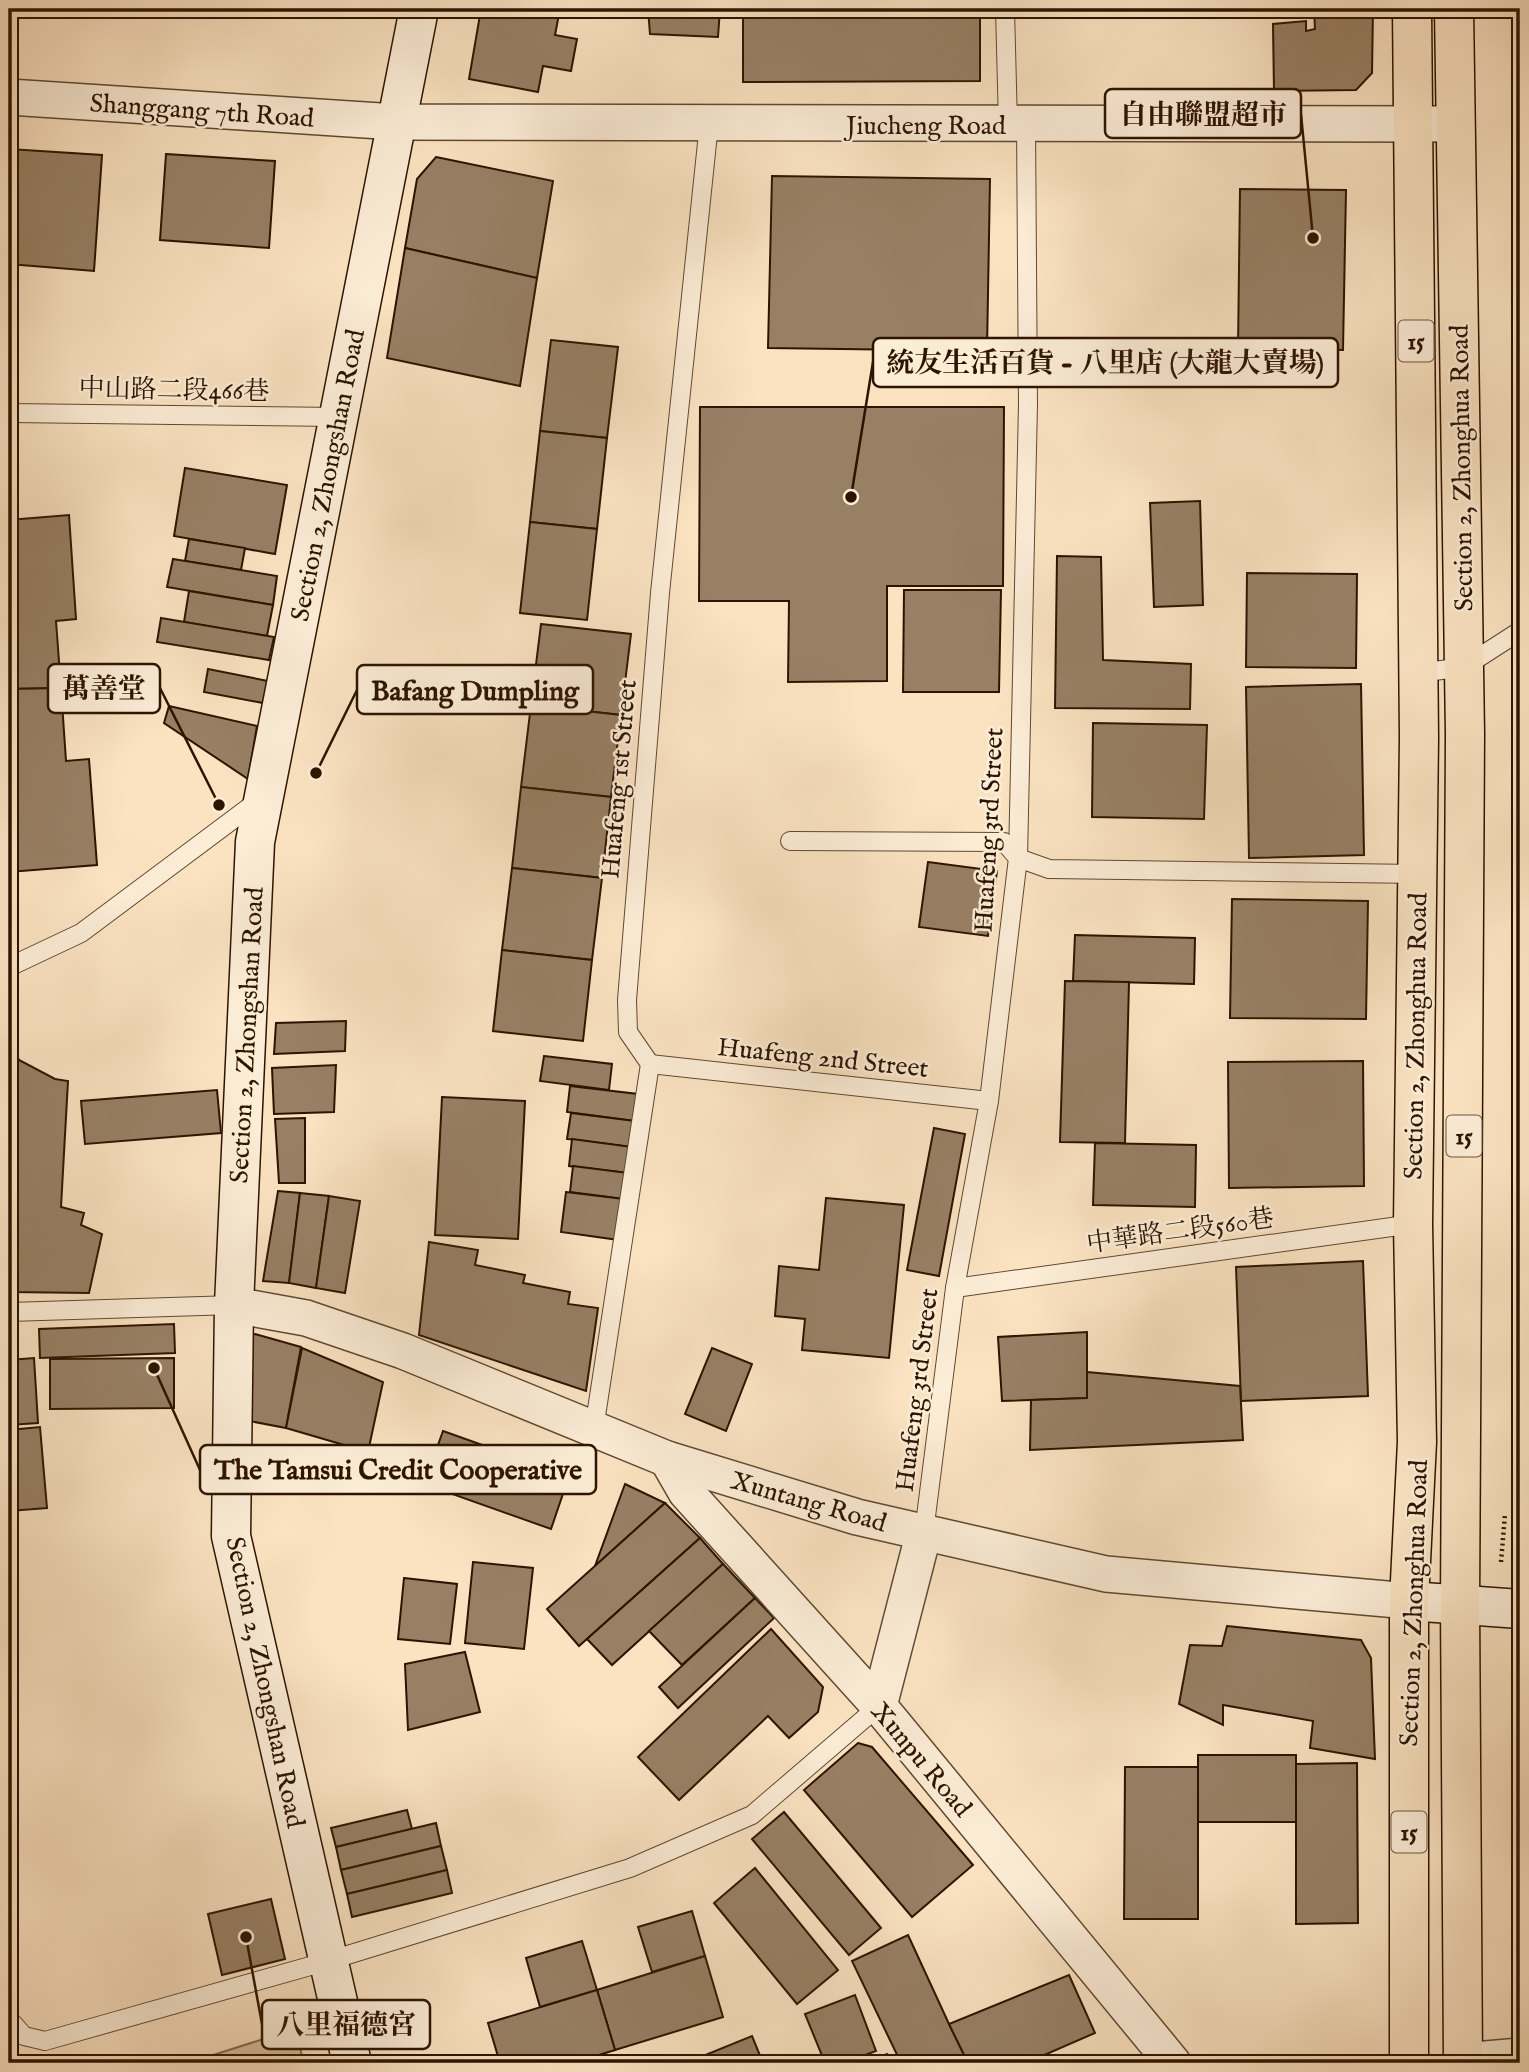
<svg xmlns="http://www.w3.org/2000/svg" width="1529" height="2072" font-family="'IM FELL English','Noto Serif TC',serif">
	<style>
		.green { fill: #d8c0a1; stroke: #826a50; stroke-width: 2 }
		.building { fill: #988065; stroke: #2d1400; stroke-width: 2 }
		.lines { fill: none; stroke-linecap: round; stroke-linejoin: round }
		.lane-casing { stroke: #604830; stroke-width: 20 }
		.street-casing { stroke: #604830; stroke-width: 38 }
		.secondary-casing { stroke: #2d1400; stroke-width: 41 }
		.primary-casing { stroke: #2d1400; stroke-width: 41 }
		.path { stroke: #2d1400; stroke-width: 4.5; stroke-dasharray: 2 3.5; stroke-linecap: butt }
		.lane { stroke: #fcedd7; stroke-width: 18 }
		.street { stroke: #fcedd7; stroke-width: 35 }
		.secondary { stroke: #fcedd7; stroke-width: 38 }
		.primary { stroke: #fbe3c2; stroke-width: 38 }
		.labels { text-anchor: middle; stroke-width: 5; stroke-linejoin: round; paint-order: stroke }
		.shield { fill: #fcedd7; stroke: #6b5540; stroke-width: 2 }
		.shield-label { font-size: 24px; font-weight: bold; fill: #2d1400 }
		.street-label { font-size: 26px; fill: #2d1400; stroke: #fcedd7 }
		.leader { fill: none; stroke: #2d1400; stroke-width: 2.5 }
		.callout-dot { fill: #2d1400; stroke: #fcedd7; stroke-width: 2.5 }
		.callout { fill: #fcedd7; stroke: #2d1400; stroke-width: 2.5 }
		.callout-label { font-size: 28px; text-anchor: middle; font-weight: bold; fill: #2d1400 }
	</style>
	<rect width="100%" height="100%" fill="#fbe3c2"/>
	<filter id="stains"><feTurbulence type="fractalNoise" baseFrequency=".00286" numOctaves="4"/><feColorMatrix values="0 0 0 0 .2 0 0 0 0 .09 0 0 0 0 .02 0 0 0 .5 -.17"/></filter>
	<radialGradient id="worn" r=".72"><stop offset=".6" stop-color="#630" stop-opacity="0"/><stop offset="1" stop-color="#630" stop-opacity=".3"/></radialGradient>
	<polygon class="green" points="295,2029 304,2063 188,2063"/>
	<g class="building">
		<polygon points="481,9 560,9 555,35 577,39 571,71 543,66 538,92 469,79"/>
		<polygon points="648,9 720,9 718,37 650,34"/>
		<polygon points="743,9 980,9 980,81 743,82"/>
		<polygon points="1314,9 1373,9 1372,73 1356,90 1274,91 1273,24 1306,21 1306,31 1315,29"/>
		<polygon points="9,149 102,155 94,271 9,264"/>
		<polygon points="166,154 275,161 269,248 160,240"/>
		<polygon points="436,157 553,181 537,278 405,248 417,179"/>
		<polygon points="772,176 990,179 987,351 768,348"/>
		<polygon points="1240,189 1346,190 1343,350 1238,348"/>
		<polygon points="405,248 537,278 520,386 387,358"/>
		<polygon points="551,340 618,347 607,438 540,431"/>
		<polygon points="700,407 1004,407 1003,586 887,586 887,681 788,682 789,601 699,601"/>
		<polygon points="540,431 607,438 597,529 530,522"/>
		<polygon points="185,468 287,485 275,554 174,536"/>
		<polygon points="1200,501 1203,605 1154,607 1150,503"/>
		<polygon points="69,515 76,619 56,621 61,688 9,689 9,520"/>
		<polygon points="530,522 597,529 587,620 520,613"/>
		<polygon points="189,539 245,548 241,570 185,561"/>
		<polygon points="1057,556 1101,557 1103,660 1191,664 1190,709 1055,708"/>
		<polygon points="173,559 277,576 273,605 167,587"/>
		<polygon points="1247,573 1357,574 1356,668 1246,667"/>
		<polygon points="904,590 1001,590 999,692 903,692"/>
		<polygon points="189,591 273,605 267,636 184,622"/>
		<polygon points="161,618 274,637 269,660 157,642"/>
		<polygon points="541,624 631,634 621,715 531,705"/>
		<polygon points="208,669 268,681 263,703 204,692"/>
		<polygon points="1361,684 1364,855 1249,858 1246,687"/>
		<polygon points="61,688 66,761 89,759 97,865 9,872 9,689"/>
		<polygon points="531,705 621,715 611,797 521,787"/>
		<polygon points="169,706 257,726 248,779 164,723"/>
		<polygon points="1093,723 1207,725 1204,819 1092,817"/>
		<polygon points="521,787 611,797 602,878 512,868"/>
		<polygon points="928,862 997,871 988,936 919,927"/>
		<polygon points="512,868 602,878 592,960 502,950"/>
		<polygon points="1232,899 1368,901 1366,1019 1230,1018"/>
		<polygon points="1075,935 1195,938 1194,984 1073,981"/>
		<polygon points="502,950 592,960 583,1041 493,1031"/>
		<polygon points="1065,981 1129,982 1125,1143 1060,1142"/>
		<polygon points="346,1021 345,1051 274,1054 276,1023"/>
		<polygon points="9,1041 19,1060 55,1079 68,1081 61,1207 84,1213 81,1225 102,1234 89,1293 9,1292"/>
		<polygon points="544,1056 612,1064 609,1090 540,1081"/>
		<polygon points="1363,1061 1364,1186 1229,1188 1228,1062"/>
		<polygon points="336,1065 334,1112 274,1114 272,1068"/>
		<polygon points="570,1086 638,1094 635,1121 567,1112"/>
		<polygon points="217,1090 221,1133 85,1144 81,1101"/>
		<polygon points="442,1097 525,1101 518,1239 435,1235"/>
		<polygon points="571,1113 635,1121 632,1147 567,1139"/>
		<polygon points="305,1118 305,1183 279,1183 275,1119"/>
		<polygon points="934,1128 965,1134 939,1276 907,1270"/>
		<polygon points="572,1139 632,1147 628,1173 569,1166"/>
		<polygon points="1095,1143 1196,1145 1195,1207 1093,1205"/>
		<polygon points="573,1166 628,1173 624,1199 570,1192"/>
		<polygon points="278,1191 300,1193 289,1283 263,1281"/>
		<polygon points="566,1192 624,1199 619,1240 561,1232"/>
		<polygon points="300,1193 329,1196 316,1288 289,1283"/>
		<polygon points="329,1196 360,1201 345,1293 316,1288"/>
		<polygon points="826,1198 904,1205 889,1358 802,1350 805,1319 775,1316 779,1266 819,1270"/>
		<polygon points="429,1242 478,1250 475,1265 525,1275 523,1283 570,1292 568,1304 598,1308 586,1391 419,1335"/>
		<polygon points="1363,1261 1368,1396 1241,1401 1236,1267"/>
		<polygon points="174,1324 175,1353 40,1358 39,1329"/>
		<polygon points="1087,1332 1087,1398 1002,1401 998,1337"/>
		<polygon points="255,1334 301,1347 286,1428 239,1419 242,1342"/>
		<polygon points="302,1348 383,1382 368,1452 286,1428"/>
		<polygon points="712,1348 752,1364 726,1431 685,1414"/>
		<polygon points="34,1358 38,1423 9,1425 9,1360"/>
		<polygon points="174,1358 174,1408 50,1409 50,1359"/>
		<polygon points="1087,1372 1240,1386 1243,1440 1030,1450 1031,1400 1087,1398"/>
		<polygon points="40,1427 47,1508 9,1511 9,1430"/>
		<polygon points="443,1431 569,1476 551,1529 424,1484"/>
		<polygon points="625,1484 665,1503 595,1566"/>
		<polygon points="665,1503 700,1538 579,1646 547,1609"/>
		<polygon points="700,1538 723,1564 612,1665 587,1639"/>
		<polygon points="473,1562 533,1568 524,1649 465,1643"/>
		<polygon points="723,1564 755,1598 682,1665 649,1631"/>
		<polygon points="404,1578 457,1584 450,1644 398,1639"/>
		<polygon points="755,1598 774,1618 678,1708 659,1687"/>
		<polygon points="1227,1626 1361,1640 1371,1658 1375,1759 1310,1748 1313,1721 1223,1705 1223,1725 1179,1704 1190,1645 1222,1646"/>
		<polygon points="771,1629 823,1687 818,1712 789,1738 768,1716 679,1800 638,1757"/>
		<polygon points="465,1652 480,1712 408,1730 405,1664"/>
		<polygon points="858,1743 872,1747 973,1865 912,1917 804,1790"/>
		<rect x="1198" y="1755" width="98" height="67"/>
		<polygon points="1357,1763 1358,1923 1296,1924 1296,1764"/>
		<polygon points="1125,1767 1198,1767 1198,1919 1124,1919"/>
		<polygon points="407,1810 412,1829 336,1847 331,1828"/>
		<polygon points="784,1812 881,1928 849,1955 752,1839"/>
		<polygon points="436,1823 441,1846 341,1870 336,1847"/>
		<polygon points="441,1846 447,1870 347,1894 341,1870"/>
		<polygon points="755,1868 838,1970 797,2004 714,1903"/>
		<polygon points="447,1870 452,1893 352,1917 347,1894"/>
		<polygon points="271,1899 285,1959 222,1975 208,1914"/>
		<polygon points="692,1911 705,1956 652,1972 638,1927"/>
		<polygon points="908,1935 949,2024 968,2063 901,2063 852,1961"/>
		<polygon points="582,1941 597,1990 540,2007 526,1958"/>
		<polygon points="705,1956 723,2017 615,2050 597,1990"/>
		<polygon points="1069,1975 1095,2033 1026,2063 968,2063 949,2024"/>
		<polygon points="597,1990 615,2050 573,2063 500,2063 488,2023"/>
		<polygon points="855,1995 876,2051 844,2063 825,2063 805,2014"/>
		<polygon points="752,2036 763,2063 701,2063 698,2058"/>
		<polygon points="887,2054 891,2063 864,2063"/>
	</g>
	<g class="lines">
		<g class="lane-casing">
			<g id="lane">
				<polyline points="1005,9 1008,125"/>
				<polyline points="9,413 339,417"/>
				<polyline points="1419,673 1464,667 1520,631"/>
				<polyline points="790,841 1004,842 1018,858 1049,869 1418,874"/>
				<polyline points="9,967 81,933 259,800"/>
				<polyline points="650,1064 989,1101"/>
				<polyline points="955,1288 1413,1224"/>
				<polyline points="9,1312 234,1305"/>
				<polyline points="594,1429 650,1064 628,1032 627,1000 660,593 709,124"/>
				<polyline points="924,1532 955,1288 989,1101 1018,858 1028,404 1026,125"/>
				<polyline points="9,2019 24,2036 45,2041 328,1961 630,1868 752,1815 879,1706"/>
			</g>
		</g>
		<g class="street-casing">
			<g id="street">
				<polyline points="9,97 396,122 1456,124"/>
				<polyline points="234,1305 306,1318 403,1351 667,1459 857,1517 1106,1574 1409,1601"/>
				<polyline points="667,1459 686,1492 879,1706 1173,2063"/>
				<polyline points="879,1706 924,1532"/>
				<polyline points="1463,2061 1520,2056"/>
			</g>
		</g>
		<g class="secondary-casing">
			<g id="secondary">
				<polyline points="1409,1601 1520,1609"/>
				<polyline points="352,2063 231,1536 234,1305 255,842 419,9"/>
			</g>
		</g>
		<g class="primary-casing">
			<g id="primary">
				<polyline points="1454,9 1465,734 1460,1605 1463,2063"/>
				<polyline points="1409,2063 1409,1601 1417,1442 1413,1224 1419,738 1412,9"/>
			</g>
		</g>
		<polyline class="path" points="1501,1562 1505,1514"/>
		<use href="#lane" class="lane"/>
		<use href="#street" class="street"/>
		<use href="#secondary" class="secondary"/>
		<use href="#primary" class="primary"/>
	</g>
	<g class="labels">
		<g class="shield">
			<rect x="1398.5" y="320.5" width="35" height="41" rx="5"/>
			<rect x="1446.5" y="1115.5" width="35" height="41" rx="5"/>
			<rect x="1391.5" y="1811.5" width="35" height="41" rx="5"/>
		</g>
		<g class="shield-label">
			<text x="1416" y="349">15</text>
			<text x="1464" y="1144">15</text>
			<text x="1409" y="1840">15</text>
		</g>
		<g class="street-label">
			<text transform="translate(202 110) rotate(4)" y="9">Shanggang 7th Road</text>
			<text x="926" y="134">Jiucheng Road</text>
			<text transform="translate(174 389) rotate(1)" y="9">中山路二段466巷</text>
			<text transform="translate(1461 468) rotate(-91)" y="9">Section 2, Zhonghua Road</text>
			<text transform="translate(327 475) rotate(-79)" y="9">Section 2, Zhongshan Road</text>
			<text transform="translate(618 779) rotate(-85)" y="9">Huafeng 1st Street</text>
			<text transform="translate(988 830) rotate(-87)" y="9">Huafeng 3rd Street</text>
			<text transform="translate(246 1035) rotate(-87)" y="9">Section 2, Zhongshan Road</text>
			<text transform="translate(1415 1036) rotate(-89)" y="9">Section 2, Zhonghua Road</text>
			<text transform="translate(823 1057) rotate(6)" y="9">Huafeng 2nd Street</text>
			<text transform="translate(1180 1230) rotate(-8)" y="9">中華路二段560巷</text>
			<text transform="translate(916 1390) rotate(-83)" y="9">Huafeng 3rd Street</text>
			<text transform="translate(809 1501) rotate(16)" y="9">Xuntang Road</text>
			<text transform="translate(1413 1603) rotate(-88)" y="9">Section 2, Zhonghua Road</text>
			<text transform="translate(266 1682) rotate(78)" y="9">Section 2, Zhongshan Road</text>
			<text transform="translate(922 1759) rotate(50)" y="9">Xunpu Road</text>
		</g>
	</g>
	<path class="leader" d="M1313 238L1301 114M851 497L873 362M219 805L160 688M316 773L357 690M154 1368L200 1470M246 1937L262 2024"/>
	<g class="callout-dot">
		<circle cx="1313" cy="238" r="7"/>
		<circle cx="851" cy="497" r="7"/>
		<circle cx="219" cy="805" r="7"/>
		<circle cx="316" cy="773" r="7"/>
		<circle cx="154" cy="1368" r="7"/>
		<circle cx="246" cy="1937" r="7"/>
	</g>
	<g class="callout">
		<rect x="1105" y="89" width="196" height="49" rx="7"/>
		<rect x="873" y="338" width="465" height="49" rx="7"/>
		<rect x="48" y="664" width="112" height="49" rx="7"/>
		<rect x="357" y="665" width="236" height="49" rx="7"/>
		<rect x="200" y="1445" width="396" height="49" rx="7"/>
		<rect x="262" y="2000" width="168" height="49" rx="7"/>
	</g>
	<g class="callout-label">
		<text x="1203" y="124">自由聯盟超市</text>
		<text x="1105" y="372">統友生活百貨 - 八里店 (大龍大賣場)</text>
		<text x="104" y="698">萬善堂</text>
		<text x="475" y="700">Bafang Dumpling</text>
		<text x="398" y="1479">The Tamsui Credit Cooperative</text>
		<text x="346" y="2034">八里福德宮</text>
	</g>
	<rect width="1529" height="2072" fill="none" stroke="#fbe3c2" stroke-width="35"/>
	<rect x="10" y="10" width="1508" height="2051" fill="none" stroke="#2d1400" stroke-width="3.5"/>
	<rect x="18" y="18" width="1494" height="2037" fill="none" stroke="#2d1400" stroke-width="2"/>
	<rect width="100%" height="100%" filter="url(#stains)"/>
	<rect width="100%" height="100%" fill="url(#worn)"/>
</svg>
